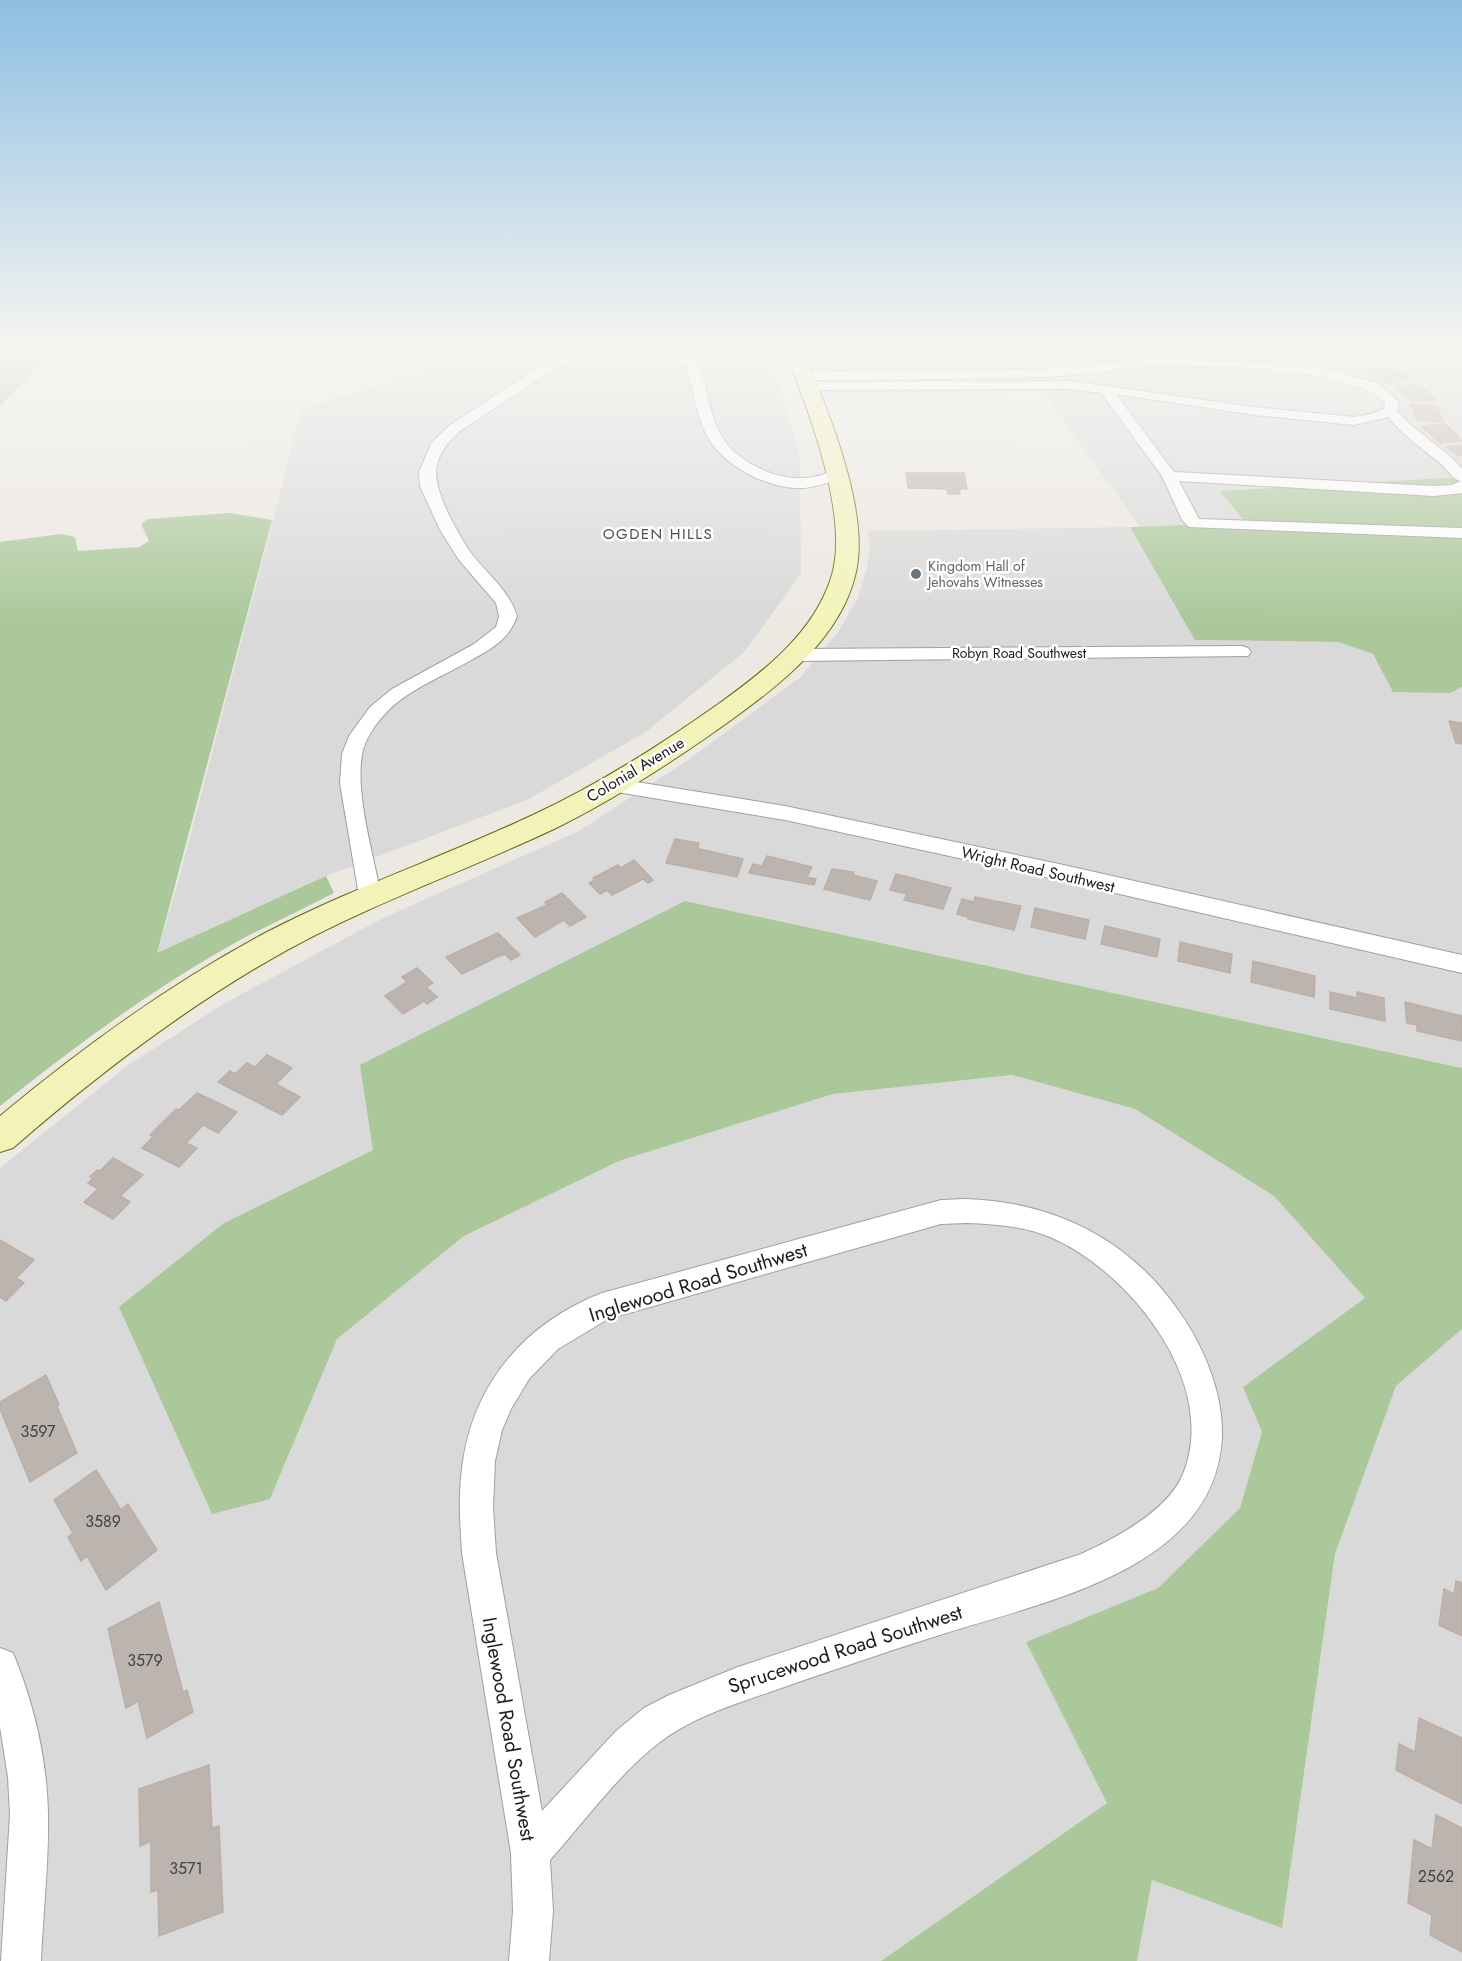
<svg xmlns="http://www.w3.org/2000/svg" width="1462" height="1961" font-family="Jost,sans-serif">
	<style>
		.residential { fill: #dad9d9 }
		.forest { fill: #aac89a }
		.building { fill: #bcb4af; stroke: #bdafa6; stroke-width: 1.5 }
		.lines { fill: none; stroke-linecap: round; stroke-linejoin: round }
		.street-casing { stroke: #a0a0a0; stroke-width: 2 }
		.secondary-casing { stroke: #64680d; stroke-width: 2 }
		.street { fill: #fff; fill-rule: evenodd }
		.secondary { fill: #f3f3b9; fill-rule: evenodd }
		.worship-dot { fill: #6b7280; stroke: #fff; stroke-width: 2 }
		.labels { text-anchor: middle; stroke-width: 5; stroke-linejoin: round; paint-order: stroke }
		.far-worship-label { font-size: 14px; fill: #5b616d; stroke: #fff; text-anchor: start }
		.far-street-label { font-size: 14px; fill: #1c1c1c; stroke: #fff }
		.far-neighbourhood-label { font-size: 15px; letter-spacing: 1.5px; fill: #4f4f4f; stroke: #fff }
		.street-label { font-size: 16px; fill: #1c1c1c; stroke: #fff }
		.near-number-label { font-size: 16px; fill: #444241 }
		.near-street-label { font-size: 20px; fill: #1c1c1c; stroke: #fff }
	</style>
	<rect width="100%" height="100%" fill="#ece8e2"/>
	<g class="residential">
		<polygon points="481,349 753,349 775,372 800,458 801,574 744,652 647,731 529,799 326,876 157,953 180,875 302,409 387,383"/>
		<polygon points="805,349 1462,349 1462,477 1221,491 1247,523 1141,528 1043,392 826,393"/>
		<polygon points="1130,527 1196,640 1339,642 1373,654 1450,693 1462,687 1462,1068 685,901 373,1150 224,1223 270,1499 337,1339 464,1236 619,1161 833,1094 1012,1075 1135,1109 1274,1196 1365,1298 1243,1387 1262,1432 1240,1508 1158,1588 1026,1642 1107,1803 881,1961 0,1961 0,1168 127,1066 225,1003 383,918 579,831 685,762 801,677 838,632 858,598 867,568 870,546 868,531"/>
		<polygon points="1462,1329 1462,1961 1137,1961 1152,1880 1282,1928 1335,1554 1396,1386"/>
	</g>
	<g class="forest">
		<polygon points="0,353 36,357 42,363 0,407"/>
		<polygon points="1462,477 1462,687 1450,693 1393,692 1373,654 1339,642 1195,640 1130,527 1246,523 1220,491"/>
		<path d="M230,513L272,520L157,953L326,876L334,893C303,909 271,924 240,940C155,987 75,1046 0,1106V542L61,534L75,537L78,551L139,547L149,541L141,524L148,519Z"/>
		<polygon points="685,901 1462,1068 1462,1329 1396,1386 1335,1554 1282,1928 1152,1880 1137,1961 881,1961 1107,1803 1026,1642 1158,1588 1240,1508 1262,1432 1243,1387 1365,1298 1274,1196 1135,1109 1012,1075 833,1094 619,1161 464,1236 337,1339 270,1499 212,1514 119,1307 224,1223 373,1150 360,1065"/>
	</g>
	<g class="building">
		<polygon points="1382,367 1390,371 1373,375 1365,372"/>
		<polygon points="1393,370 1401,374 1381,380 1373,375"/>
		<polygon points="1401,374 1410,378 1390,384 1381,380"/>
		<polygon points="1419,385 1428,393 1404,394 1396,386"/>
		<polygon points="1428,393 1436,400 1412,401 1404,394"/>
		<polygon points="1411,404 1437,406 1440,414 1414,412"/>
		<polygon points="1414,412 1440,414 1444,422 1417,420"/>
		<polygon points="1445,424 1455,433 1430,434 1421,426"/>
		<polygon points="1455,433 1462,441 1439,443 1430,434"/>
		<polygon points="1462,445 1462,455 1459,456 1446,447"/>
		<polygon points="906,473 964,473 967,489 959,489 960,494 948,494 947,489 908,488"/>
		<polygon points="1449,721 1462,723 1462,744 1456,743"/>
		<polygon points="675,839 699,843 698,847 700,849 743,859 737,877 666,863"/>
		<polygon points="767,856 812,867 807,877 816,879 814,885 749,873 753,864 762,866"/>
		<polygon points="634,860 653,880 648,883 643,879 612,895 607,890 600,894 589,883 595,880 593,878 618,865 621,868"/>
		<polygon points="832,869 854,872 853,875 877,881 870,900 824,889"/>
		<polygon points="896,874 951,888 943,909 904,900 907,894 890,890"/>
		<polygon points="562,893 586,917 570,926 564,920 535,937 517,918 547,905 545,902"/>
		<polygon points="975,897 1021,906 1014,930 968,919 968,917 957,914 962,899 974,902"/>
		<polygon points="1035,908 1089,920 1085,939 1031,927"/>
		<polygon points="1105,926 1160,939 1157,957 1101,944"/>
		<polygon points="498,933 520,955 511,960 505,954 497,957 462,974 446,957"/>
		<polygon points="1180,942 1232,954 1230,973 1178,961"/>
		<polygon points="1253,961 1315,976 1314,997 1251,982"/>
		<polygon points="417,968 433,983 426,987 437,997 427,1004 424,1001 403,1014 385,996 407,982 402,977"/>
		<polygon points="1330,992 1357,998 1357,992 1384,998 1385,1021 1330,1009"/>
		<polygon points="1405,1002 1462,1016 1462,1041 1417,1031 1417,1025 1407,1023"/>
		<polygon points="267,1055 292,1068 276,1084 300,1097 282,1115 218,1082 230,1071 235,1074 247,1063 255,1067"/>
		<polygon points="197,1093 237,1112 218,1133 203,1125 186,1143 197,1148 179,1167 142,1148 153,1137 150,1135 176,1109 179,1110"/>
		<polygon points="113,1158 143,1175 120,1196 130,1202 113,1219 84,1202 98,1189 88,1183 93,1178 90,1177 97,1170 100,1171"/>
		<polygon points="0,1240 34,1260 16,1278 24,1283 6,1301 0,1297"/>
		<polygon points="46,1375 59,1405 57,1406 77,1453 30,1482 0,1409 0,1402"/>
		<polygon points="96,1470 121,1510 128,1504 157,1550 106,1590 87,1556 81,1561 68,1537 73,1533 54,1500"/>
		<polygon points="1456,1581 1462,1583 1462,1636 1439,1625 1444,1589 1454,1594"/>
		<polygon points="159,1602 183,1692 187,1690 193,1712 147,1738 138,1701 126,1708 108,1629"/>
		<polygon points="1419,1718 1462,1738 1462,1804 1396,1770 1399,1744 1415,1752"/>
		<polygon points="209,1765 212,1828 219,1826 223,1912 159,1936 158,1890 151,1892 151,1841 140,1846 139,1789"/>
		<polygon points="1436,1815 1462,1828 1462,1952 1430,1935 1432,1915 1408,1903 1414,1840 1432,1849"/>
	</g>
	<g class="lines">
		<g class="street-casing">
			<g id="street">
				<path d="M594,349C623,349 679,342 700,365C706,388 710,416 722,437C736,461 775,480 803,478C814,478 824,474 835,471L843,476L840,479C829,482 816,487 804,488C769,490 722,466 706,434C696,413 693,389 687,367L673,360L626,353L603,355L562,364L460,431C429,459 432,477 448,513C455,527 462,540 471,553C487,574 509,590 517,616C510,638 492,649 473,659C444,676 406,690 384,715C374,726 364,741 362,755C355,795 374,856 381,896L378,902L370,904L362,902L359,896L340,783L342,754L349,736L370,707L392,689L474,644L496,627L499,616L496,603L459,560L440,530L420,486L419,472L432,442L450,425L553,358Z"/>
				<path d="M1148,359L1237,361L1328,369L1380,384L1397,400L1399,403L1397,411C1418,434 1441,446 1462,468V493L1434,496L1179,481L1199,519L1462,528V538L1189,527L1182,520L1162,476L1101,393L1070,389L808,390L801,386L808,382L1070,381L1254,407L1354,417L1371,414L1384,409L1385,403C1358,367 1192,364 1146,367C1112,369 1077,376 1042,377C963,380 884,379 805,380L798,376L805,372L1044,369ZM1116,394L1254,415L1354,425L1388,417C1404,436 1420,447 1440,463C1447,469 1452,479 1461,481L1452,485L1434,486L1174,472Z"/>
				<polygon points="1242,646 1248,648 1251,652 1248,656 797,661 790,659 788,655 790,651 797,649"/>
				<polygon points="612,778 785,806 1059,864 1462,955 1462,973 1059,880 785,820 605,790 602,785 605,780"/>
				<path d="M966,1199C1054,1202 1130,1239 1180,1313C1204,1347 1223,1393 1222,1435C1218,1568 1047,1601 946,1633C876,1655 807,1679 738,1703C711,1713 683,1724 660,1742C620,1772 584,1822 550,1860L553,1911L549,1961H509L513,1911L511,1853L462,1553C460,1523 458,1492 463,1461C475,1381 527,1322 602,1293L941,1200ZM966,1223C994,1224 1024,1226 1050,1237C1130,1271 1220,1384 1183,1474C1168,1511 1116,1538 1081,1554L738,1667L669,1695L644,1708L616,1731L542,1811L496,1553L493,1507L495,1461L502,1430L511,1409L529,1379L558,1349L608,1319L941,1224Z"/>
				<path d="M0,1648L13,1653C34,1704 47,1759 48,1814C49,1863 43,1912 41,1961H1L10,1814L8,1777L0,1727Z"/>
			</g>
		</g>
		<g class="secondary-casing">
			<g id="secondary">
				<path d="M9,349H235L232,353C171,368 81,361 18,354L12,353Z"/>
				<path d="M784,349H802C827,407 872,514 855,576C840,636 786,680 738,715C680,757 619,797 554,829C465,871 373,903 287,950C188,1005 98,1074 13,1148L0,1152V1116C83,1047 171,983 267,932C354,887 446,856 535,814C599,784 659,746 717,705C763,672 813,634 831,578C851,517 807,406 784,349Z"/>
			</g>
		</g>
		<use href="#street" class="street"/>
		<use href="#secondary" class="secondary"/>
	</g>
	<linearGradient id="sky" x2="0" y2="1"><stop stop-color="#8dbfe1"/><stop offset="0.56" stop-color="#f6f5f2"/><stop offset="1" stop-color="#f6f5f2" stop-opacity="0"/></linearGradient>
	<rect width="1462" height="624" fill="url(#sky)"/>
	<circle class="worship-dot" cx="916" cy="574" r="6"/>
	<g class="labels">
		<g class="far-worship-label">
			<text x="928" y="571">Kingdom Hall of<tspan x="928" dy="16">Jehovahs Witnesses</tspan></text>
		</g>
		<g class="far-street-label">
			<text x="1019" y="658">Robyn Road Southwest</text>
		</g>
		<g class="far-neighbourhood-label">
			<text x="658" y="539">OGDEN HILLS</text>
		</g>
		<g class="street-label">
			<text transform="translate(635 769) rotate(-31)" y="6">Colonial Avenue</text>
			<text transform="translate(1038 869) rotate(13)" y="6">Wright Road Southwest</text>
		</g>
		<g class="near-number-label">
			<text x="38" y="1437">3597</text>
			<text x="103" y="1527">3589</text>
			<text x="145" y="1666">3579</text>
			<text x="186" y="1874">3571</text>
			<text x="1436" y="1882">2562</text>
		</g>
		<g class="near-street-label">
			<text transform="translate(698 1282) rotate(-17)" y="7">Inglewood Road Southwest</text>
			<text transform="translate(845 1649) rotate(-18)" y="7">Sprucewood Road Southwest</text>
			<text transform="translate(509 1729) rotate(80)" y="7">Inglewood Road Southwest</text>
		</g>
	</g>
</svg>
